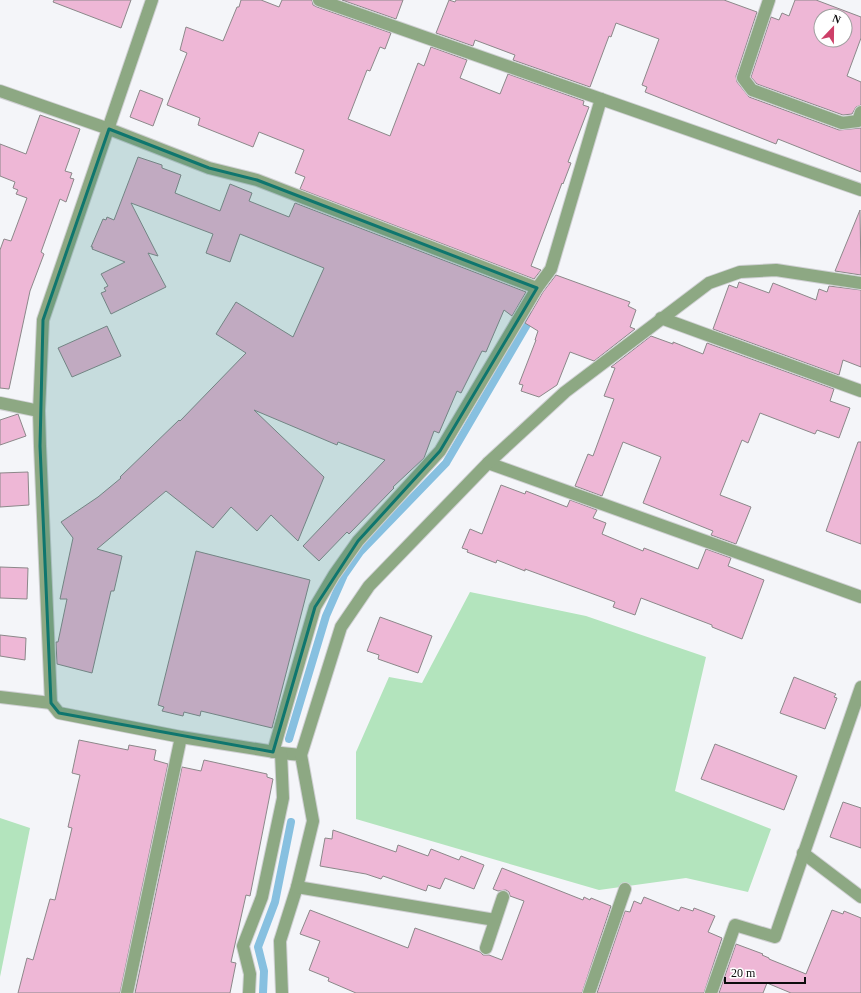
<svg xmlns="http://www.w3.org/2000/svg" width="861" height="993" font-family="Georgia,serif">
	<style>
		.green { fill: #b3e4bd }
		.lines { fill: none; stroke-linecap: round; stroke-linejoin: round }
		.stream { stroke: #87c0e0; stroke-width: 8 }
		.building { fill: #eeb7d6; stroke: #8c888a; fill-rule: evenodd }
		.minor-casing { stroke: #cfd0d3; stroke-width: 14 }
		.minor { stroke: #8da883; stroke-width: 12 }
		.marked { fill: #0f766e; fill-opacity: 0.2; stroke: #0f766e; stroke-width: 3; stroke-linejoin: round }
	</style>
	<rect width="100%" height="100%" fill="#f4f5f9"/>
	<g class="green">
		<polygon points="470,592 586,616 706,657 675,791 771,829 748,892 686,878 599,890 356,819 356,752 389,677 422,683"/>
		<polygon points="0,818 30,828 0,977"/>
	</g>
	<g class="lines">
		<g class="stream">
			<polyline points="289,739 326,616 344,575 360,552 446,463 532,316"/>
			<polyline points="263,993 264,971 258,947 275,902 291,822"/>
		</g>
	</g>
	<g class="building">
		<polygon points="54,0 131,0 121,28 53,2"/>
		<polygon points="241,0 261,0 279,7 282,0 312,0 313,5 317,7 391,33 385,49 380,47 370,71 367,70 348,119 390,136 418,63 424,66 431,47 467,60 460,78 500,94 508,74 584,101 583,105 589,107 568,162 571,163 563,184 562,183 531,266 541,270 534,279 300,189 305,177 295,173 304,150 259,132 253,147 198,125 200,118 167,105 187,53 180,50 186,27 223,41 237,7 239,7"/>
		<polygon points="342,0 403,0 396,19"/>
		<polygon points="449,0 455,2 456,0 724,0 757,12 736,76 737,82 749,97 839,130 861,128 861,172 778,139 776,144 645,92 647,87 642,85 659,39 616,23 611,37 609,36 590,87 513,60 515,55 475,40 473,46 436,33"/>
		<path d="M795,0H816L861,17V38L847,76L861,82V105L856,107L852,114L843,115L757,84L751,77L771,17L779,20L782,13L789,16ZM821,16H845V40H821Z"/>
		<polygon points="140,90 163,99 153,126 130,117"/>
		<polygon points="40,115 80,129 65,171 72,173 70,178 74,179 66,202 60,199 41,252 44,254 30,291 9,389 0,388 0,250 4,239 11,241 27,198 16,194 18,190 13,188 15,182 0,176 0,144 26,154"/>
		<polygon points="138,157 162,165 162,168 181,175 175,193 220,211 230,184 252,193 249,201 289,217 295,203 526,292 512,316 504,310 486,352 482,351 461,393 457,391 439,433 434,431 424,458 393,487 394,488 349,534 347,532 319,561 303,546 385,460 338,442 337,445 254,410 324,477 298,541 271,515 257,531 231,507 213,528 166,491 97,549 122,556 114,591 111,591 92,673 57,664 56,642 58,642 67,599 60,599 73,538 61,522 98,497 121,478 120,477 179,420 180,421 246,353 216,334 236,302 293,337 324,268 240,234 230,262 206,253 213,234 131,203 158,256 148,253 166,287 111,314 101,293 106,291 104,288 108,286 101,274 125,262 92,249 93,247 91,247 103,219 106,220 107,217 114,220"/>
		<polygon points="860,210 861,275 835,271"/>
		<polygon points="556,275 630,302 628,306 636,310 630,327 635,329 594,361 570,352 557,385 539,397 521,391 523,385 519,384 536,340 535,340 538,331 525,323 543,292"/>
		<polygon points="739,282 769,293 773,283 816,300 819,289 827,292 829,286 861,290 861,367 843,360 839,375 713,329 729,285 737,288"/>
		<polygon points="107,326 121,356 72,377 58,348"/>
		<polygon points="651,336 673,344 673,342 703,354 707,343 834,389 830,401 850,408 839,438 817,430 815,434 760,413 748,443 742,440 720,495 751,507 736,544 711,535 713,531 643,503 661,457 623,442 602,496 575,486 588,454 593,456 614,399 604,396 615,368 611,367"/>
		<polygon points="18,414 26,436 0,445 0,420"/>
		<polygon points="858,442 861,442 861,544 826,531"/>
		<polygon points="28,472 29,505 0,507 0,473"/>
		<polygon points="501,485 525,494 526,491 567,507 570,500 597,510 593,518 606,523 602,534 643,551 644,548 698,569 706,549 731,558 728,566 764,580 742,639 712,627 712,625 641,598 635,615 613,607 615,602 525,569 525,571 497,560 496,563 467,552 468,550 462,548 470,529 482,534"/>
		<polygon points="196,551 310,580 272,728 201,711 200,716 184,712 183,716 162,711 164,707 158,705"/>
		<polygon points="0,567 28,568 27,599 0,598"/>
		<polygon points="380,617 432,636 418,673 378,659 379,655 367,651"/>
		<polygon points="0,635 26,638 25,660 0,656"/>
		<polygon points="794,677 836,694 834,697 837,698 825,729 780,713"/>
		<polygon points="79,740 128,750 129,745 156,750 154,760 168,764 120,993 18,993 27,958 33,960 50,899 55,900 72,828 68,827 80,775 72,773"/>
		<polygon points="715,744 797,776 784,810 701,779"/>
		<polygon points="204,760 267,774 267,777 273,779 250,896 246,895 231,962 236,963 230,993 135,993 182,767 201,771"/>
		<polygon points="843,802 861,808 861,848 830,837"/>
		<polygon points="333,830 396,852 398,845 428,856 431,849 459,860 461,856 484,865 474,889 445,878 440,889 428,885 426,891 383,876 381,879 366,874 320,866 325,838 332,839"/>
		<polygon points="502,868 583,900 584,897 590,900 591,898 611,906 582,993 356,993 328,981 329,978 309,970 320,941 300,934 310,910 408,948 415,928 480,952 483,955 489,955 502,960 524,901 510,896 509,892 506,890 498,891 493,889"/>
		<polygon points="644,897 679,911 681,907 693,911 694,908 715,916 708,932 722,938 704,993 597,993 625,911 630,912 634,901 641,904"/>
		<polygon points="832,910 843,914 844,911 861,918 861,993 791,993 767,983 763,993 719,993 736,944 763,954 762,955 769,958 769,959 806,974"/>
	</g>
	<g class="lines">
		<g class="minor-casing">
			<g id="minor">
				<polyline points="319,0 601,99"/>
				<polyline points="769,0 743,78 752,90 842,123 858,121 861,112"/>
				<polyline points="0,91 109,129 209,168 257,180 537,288"/>
				<polyline points="661,318 861,391"/>
				<polyline points="0,403 39,411"/>
				<polyline points="488,463 861,597"/>
				<polyline points="0,697 51,703"/>
				<polyline points="181,737 281,753 301,755 313,821 297,887 280,941 282,993"/>
				<polyline points="273,752 315,607 334,575 358,541 440,451 537,288 551,269 601,99 861,190"/>
				<polyline points="301,755 341,627 369,586 488,463 565,392 709,283 740,272 776,270 861,283"/>
				<polyline points="803,853 861,897"/>
				<polyline points="297,887 495,920"/>
				<polyline points="486,948 503,897"/>
				<polyline points="127,993 181,737 59,713 51,703 40,446 39,411 43,320 152,0"/>
				<polyline points="249,993 250,974 243,946 262,897 283,798 281,753"/>
				<polyline points="589,993 625,889"/>
				<polyline points="711,993 735,925 775,937 861,687"/>
			</g>
		</g>
		<use href="#minor" class="minor"/>
	</g>
	<path class="marked" d="M109,129L209,168L257,180L537,288L440,451L358,541L315,607L273,752L59,713L51,703L40,446L43,320Z"/>
	<g transform="translate(833 28) rotate(22)"><circle r="19" fill="#ffffff" stroke="#9e9e9e"/>
	<path d="M0-3L7 15L0 10L-7 15Z" fill="#cd3f68"/>
	<text y="-6" font-size="11" font-weight="bold" text-anchor="middle" fill="#0c0c0d">N</text>
	</g>
	<path d="M725 977v6h80v-6" fill="none" stroke="#0c0c0d" stroke-width="2"/>
	<text x="731" y="977" font-size="12" fill="#0c0c0d" stroke="#ffffff" stroke-width="3" paint-order="stroke">20 m</text>
</svg>
